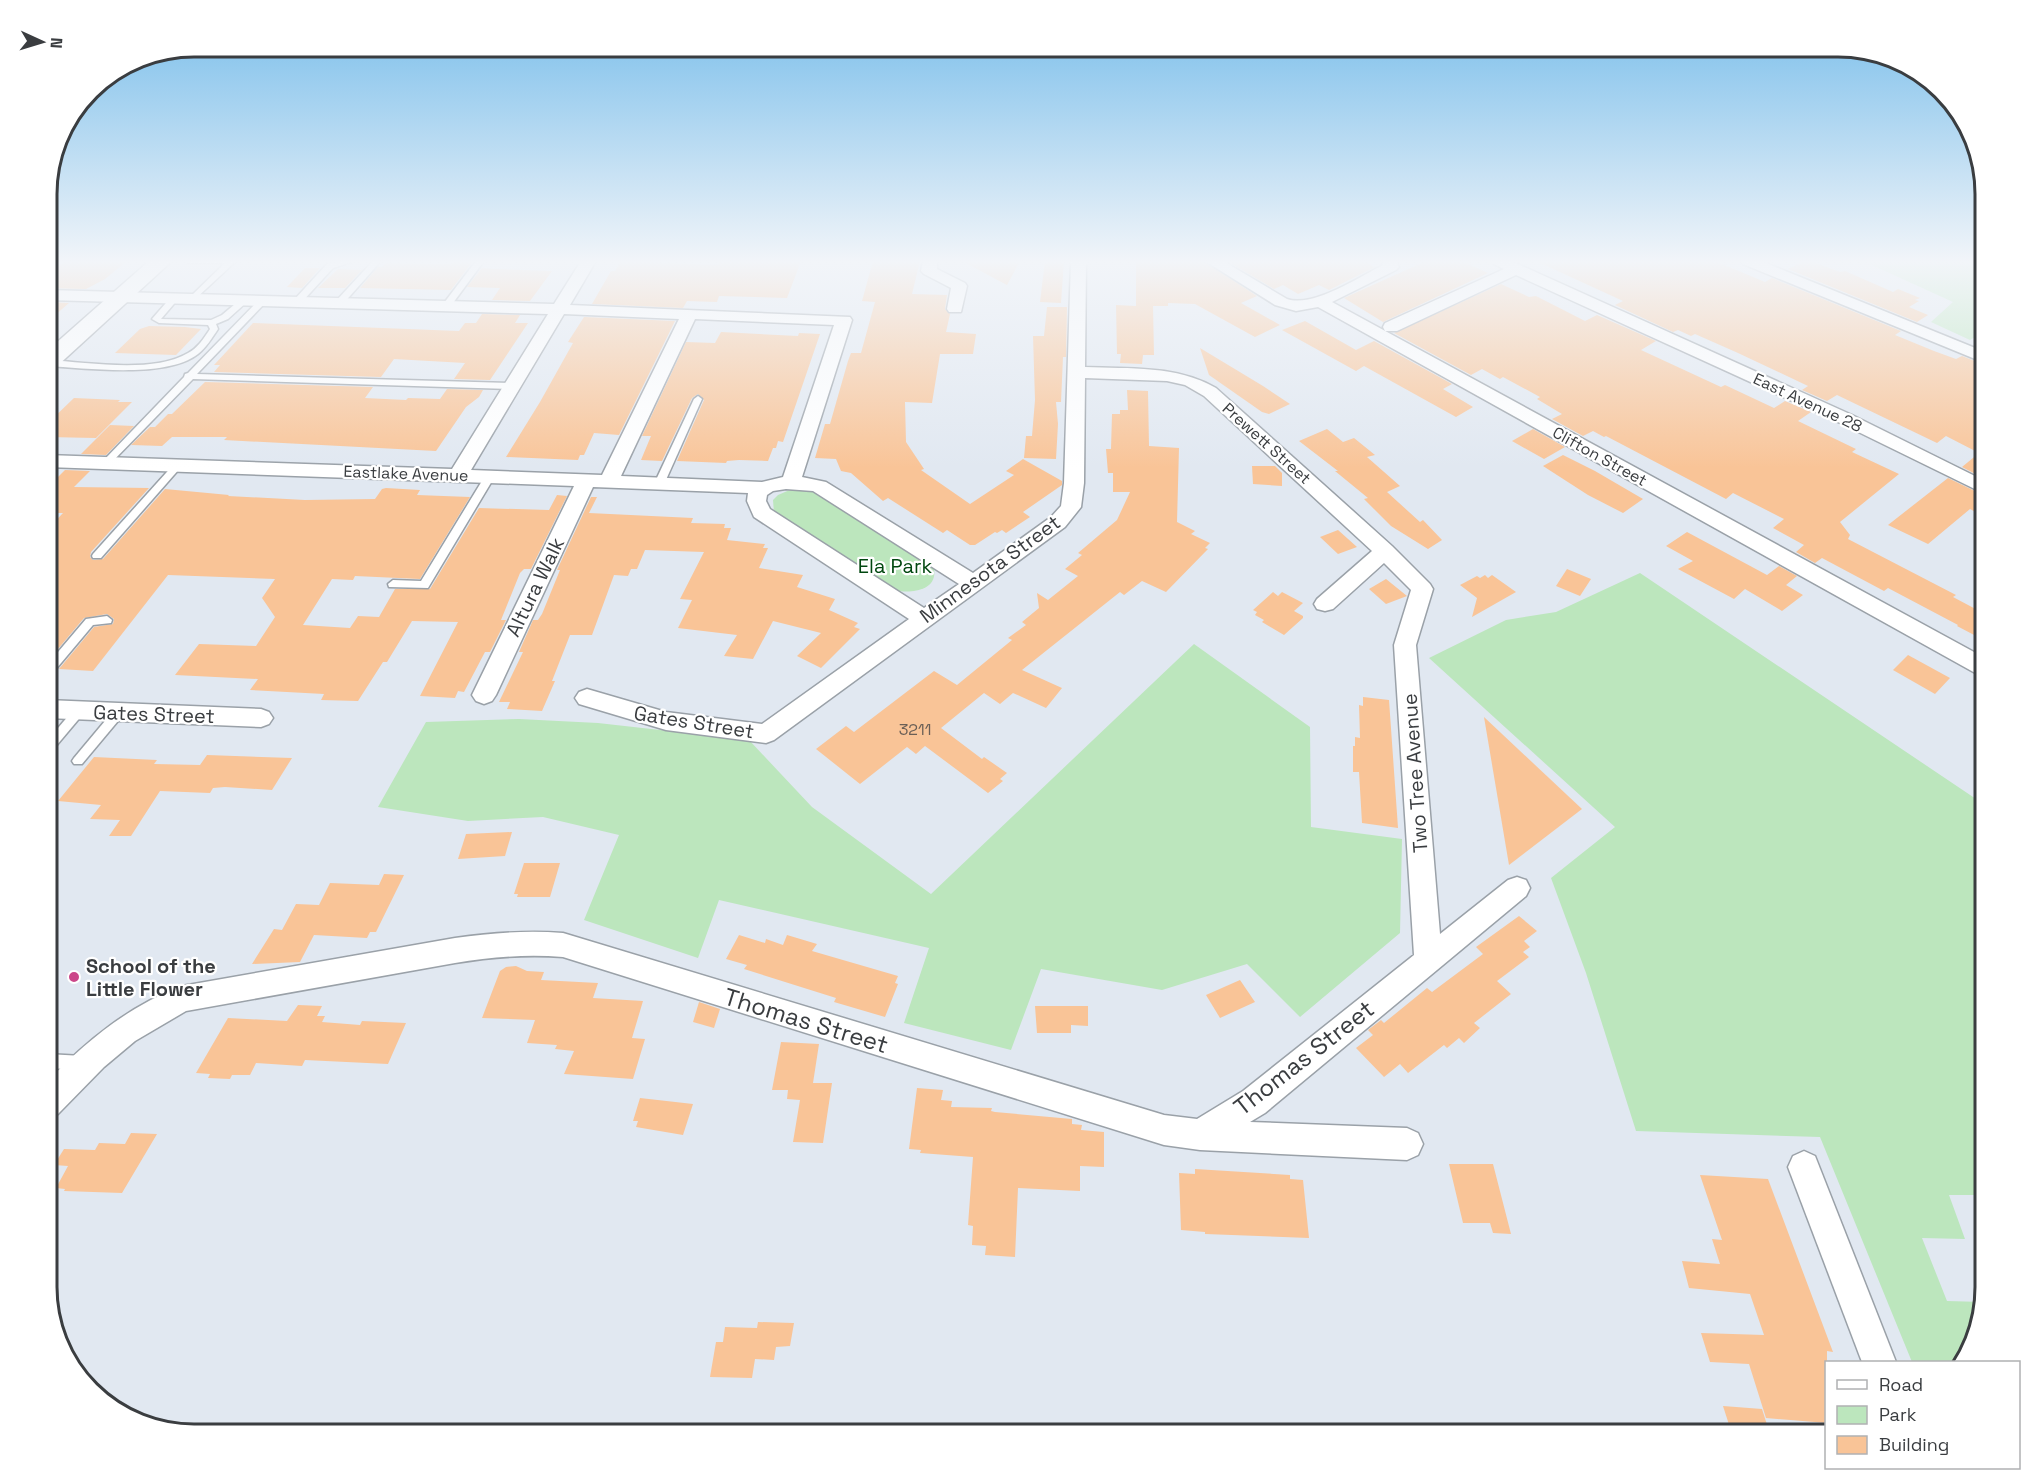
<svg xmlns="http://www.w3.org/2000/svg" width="2032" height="1481" font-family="'Space Grotesk',sans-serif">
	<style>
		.green { fill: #bce6bd }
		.building { fill: #f9c497 }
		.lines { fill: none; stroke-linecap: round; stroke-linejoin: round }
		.service-casing { stroke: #9aa1a8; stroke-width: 3 }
		.minor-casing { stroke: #9aa1a8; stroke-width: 3 }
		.primary-casing { stroke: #9aa1a8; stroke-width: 3 }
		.service { fill: #fff; fill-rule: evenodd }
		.minor { fill: #fff; fill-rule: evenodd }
		.primary { fill: #fff; fill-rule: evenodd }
		.poi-dot { fill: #cb4689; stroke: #fff; stroke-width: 2 }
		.labels { text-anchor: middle; stroke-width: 4.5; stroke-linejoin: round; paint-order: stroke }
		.far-street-label { font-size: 16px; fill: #3a3d40; stroke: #fff }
		.number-label { font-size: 16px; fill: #6a5f56 }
		.park-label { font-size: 20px; fill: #00470f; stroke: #fff }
		.street-label { font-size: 20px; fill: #3a3d40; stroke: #fff }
		.poi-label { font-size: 20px; font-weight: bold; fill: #3a3d40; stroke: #fff; text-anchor: start }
		.near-street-label { font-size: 24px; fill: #3a3d40; stroke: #fff }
		.rim { fill: none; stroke: #3a3d40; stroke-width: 3 }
	</style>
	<rect width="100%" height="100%" fill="#e1e8f1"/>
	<g class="green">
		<polygon points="1863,261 1985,261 1985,331 1970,340 1931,322 1953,302"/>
		<path d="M792,489L812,491L929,563L934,569C938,591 909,594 894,590L774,513L773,500L778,495Z"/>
		<polygon points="1640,573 1985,805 1985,1195 1949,1195 1965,1239 1922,1238 1947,1301 1983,1302 1978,1334 1963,1362 1912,1362 1820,1137 1636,1131 1586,973 1551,878 1615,827 1429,658 1506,620 1556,612"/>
		<polygon points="1194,644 1310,727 1311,827 1402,839 1400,933 1300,1017 1247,964 1162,990 1041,969 1011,1050 904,1023 929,948 719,900 698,958 584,920 619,835 543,817 468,821 378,807 426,722 519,719 598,723 749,740 812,807 931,894"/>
	</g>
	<g class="building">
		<polygon points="65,261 127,261 105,279 86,289 47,288 47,276"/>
		<polygon points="453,261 473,261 451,290 360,288 378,267 382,267 386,263 450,264"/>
		<polygon points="621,261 718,265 720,261 801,261 787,298 719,296 717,302 687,301 683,308 592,304 611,271 615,271"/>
		<polygon points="873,261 920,261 912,294 947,295 945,309 950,314 946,332 976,334 973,354 940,354 932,403 905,402 906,442 924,469 921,470 970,504 1014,475 1006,471 1023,459 1062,481 1062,485 1023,512 1030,517 1006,533 1002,530 997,533 995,532 975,545 970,545 947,530 943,533 888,498 883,501 851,473 841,471 836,459 815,458 825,424 830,424 848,361 851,353 861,353 875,302 862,301"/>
		<polygon points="962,261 1020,261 1007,285"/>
		<polygon points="1045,261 1064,261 1061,303 1040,302"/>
		<polygon points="1136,261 1203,261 1257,296 1241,303 1280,325 1255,337 1195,304 1168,303 1168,306 1153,306 1154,355 1143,355 1142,364 1120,363 1121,354 1117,354 1116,305 1136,306"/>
		<polygon points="1227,261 1363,261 1375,267 1329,290 1319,285 1298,294 1283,285 1274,289"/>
		<polygon points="1426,261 1462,261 1488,273 1383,322 1344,298"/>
		<polygon points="1536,261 1715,261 1765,282 1772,278 1901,331 1895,335 1934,351 1956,359 1962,356 1985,365 1985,479 1962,467 1979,453 1946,436 1937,443 1837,395 1827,401 1802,390 1808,386 1738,353 1695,334 1691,336 1678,330 1673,332 1615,305 1623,301"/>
		<polygon points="1804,261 1811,261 1840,272 1845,271 1893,292 1898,289 1920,298 1915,300 1919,301 1909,307 1928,315 1917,322 1788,269"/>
		<polygon points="305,268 320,268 302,288 287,287"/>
		<polygon points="482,268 496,269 552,271 530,301 492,300 500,288 467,287"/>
		<polygon points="338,269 362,270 345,288 318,288"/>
		<polygon points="1501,284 1529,297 1536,296 1585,321 1597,315 1656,341 1641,350 1721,387 1725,385 1774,408 1785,401 1811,412 1798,421 1856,449 1852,452 1899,474 1840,522 1850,535 1848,539 1956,595 1953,597 1985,614 1985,639 1977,635 1976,636 1957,626 1958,625 1888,588 1884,591 1822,558 1815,563 1796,552 1804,545 1773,528 1784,519 1733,493 1726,499 1606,436 1604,437 1593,431 1583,436 1552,419 1562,414 1537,399 1540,397 1503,377 1500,379 1482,369 1471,375 1394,333"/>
		<polygon points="47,302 69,303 47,322"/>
		<polygon points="1047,307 1067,307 1066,357 1063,357 1061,402 1056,402 1058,424 1056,459 1024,458 1026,436 1032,436 1035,400 1033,336 1044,336"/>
		<polygon points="482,314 520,315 515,323 528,323 490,380 454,379 465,363 394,359 381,377 214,372 220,365 214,365 253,323 459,331 465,323 476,323"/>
		<polygon points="584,317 675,321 619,435 594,433 584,455 580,455 578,460 506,457 540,402 573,343 568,342"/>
		<polygon points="1305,321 1356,350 1374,341 1452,384 1443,389 1473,407 1456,417 1364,366 1356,371 1282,330"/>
		<polygon points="149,326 185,327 201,329 176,355 115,353 140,329"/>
		<polygon points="721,332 798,336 799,333 820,334 783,442 778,441 776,448 773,448 768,461 739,460 727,461 726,463 677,461 704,400 698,394 692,398 662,461 641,460 651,436 642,436 686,342 715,343"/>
		<polygon points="1200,348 1263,386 1290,404 1269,414 1262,412 1209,375"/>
		<polygon points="205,382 373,387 365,398 406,400 408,398 440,399 447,389 483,390 479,397 466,407 436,451 224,440 227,437 172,437 162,446 131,445 150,427 155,427 168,414 172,414"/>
		<polygon points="1127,390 1148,391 1149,446 1179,448 1177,522 1195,531 1191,534 1210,543 1205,548 1208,549 1166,592 1142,581 1124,595 1120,592 1022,670 1062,688 1046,708 1013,693 1000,704 984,693 941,728 982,759 984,757 1007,773 1000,779 1003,781 988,793 925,746 916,754 907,747 860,784 816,749 846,726 854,732 934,671 957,685 1012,640 1008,638 1026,625 1022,622 1039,608 1037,593 1048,600 1078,576 1065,569 1082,555 1078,553 1117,520 1130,492 1113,492 1113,473 1108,473 1106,449 1111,449 1112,414 1120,414 1120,410 1128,410"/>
		<polygon points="74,398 120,400 118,402 132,402 96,438 47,437 47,424"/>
		<polygon points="110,425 134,426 106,455 81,454"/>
		<polygon points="1327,429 1343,442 1354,438 1375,455 1367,457 1400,486 1387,492 1420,522 1423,520 1442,540 1428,549 1391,526 1364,499 1368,498 1335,471 1338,471 1299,441"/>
		<polygon points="1533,429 1565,447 1544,459 1512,441"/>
		<polygon points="1563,455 1595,471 1643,499 1623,513 1588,495 1543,466"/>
		<polygon points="1252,466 1275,466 1282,473 1282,486 1253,484"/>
		<polygon points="65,470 90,471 74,487 149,488 91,552 90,557 93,560 103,559 165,489 229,495 228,496 305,500 375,499 382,489 386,488 420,490 417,495 470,497 420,579 355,576 353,580 332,579 303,625 350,628 358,616 379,617 395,589 430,589 479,508 549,510 557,495 567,496 531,569 524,569 520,573 501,620 506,620 490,652 485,652 464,692 458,691 455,698 420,696 458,622 412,621 387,662 383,662 358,701 321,700 324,694 250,690 258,679 175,675 199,644 256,646 275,617 262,598 275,579 168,575 93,671 59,669 94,627 113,624 114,619 107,614 84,618 47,662 47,530 63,513 49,513 47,515 47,478 57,478"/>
		<polygon points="1948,478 1985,496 1985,517 1970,509 1928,544 1888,525"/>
		<polygon points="591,497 597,497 589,513 693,518 691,523 725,524 724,528 731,528 727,540 765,544 763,548 768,548 759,568 803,575 797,587 835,599 829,610 858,623 854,627 860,629 821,668 797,656 821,633 773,621 753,659 724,656 737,635 678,628 692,600 680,599 704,552 645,550 637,569 631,569 628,576 614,575 592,635 570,635 552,681 555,681 542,711 507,709 510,702 499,702 523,652 519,652 533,620 538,620 542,614 560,570 557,570"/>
		<polygon points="1338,530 1357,547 1338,554 1320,537"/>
		<polygon points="1687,532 1767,575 1779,566 1797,576 1786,585 1803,595 1782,611 1745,589 1734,599 1678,569 1693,561 1666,546"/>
		<polygon points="1567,569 1591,579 1580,596 1556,586"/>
		<polygon points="1485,575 1488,578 1492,575 1516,592 1472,617 1477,598 1460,585 1477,576 1480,578"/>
		<polygon points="1386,579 1407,596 1386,604 1369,589"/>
		<polygon points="1273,592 1278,596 1282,592 1303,603 1294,611 1303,616 1303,618 1284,635 1262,622 1264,620 1255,615 1257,612 1253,610"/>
		<polygon points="1908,655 1950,678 1935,694 1893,670"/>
		<polygon points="1363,697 1389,700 1398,828 1362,823 1359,772 1353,772 1353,746 1355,746 1355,737 1360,738 1359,705 1363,706"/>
		<polygon points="1484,717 1582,809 1509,865"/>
		<polygon points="207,755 292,758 272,790 225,787 213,788 210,793 160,791 131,836 109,836 120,820 90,819 101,805 58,801 94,757 157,760 154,764 200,765"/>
		<polygon points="512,832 505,856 458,859 466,834"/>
		<polygon points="524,863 560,863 550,897 517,897 518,894 514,894"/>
		<polygon points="384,874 404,875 376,932 370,932 367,938 314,935 300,962 252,964 274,929 282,930 296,904 319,905 330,883 379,885"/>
		<polygon points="1519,916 1537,931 1524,941 1530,947 1523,952 1529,957 1497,981 1511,994 1474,1023 1480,1028 1464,1043 1459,1038 1447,1048 1444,1045 1408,1073 1400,1064 1384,1077 1356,1048 1373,1035 1368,1030 1381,1020 1384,1023 1427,988 1432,992 1483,954 1476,947"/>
		<polygon points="739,935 765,943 766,939 783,945 787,935 817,944 812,951 898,976 895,983 898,984 885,1017 834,1002 836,998 744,969 747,965 726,959"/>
		<polygon points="516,966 527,971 544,972 541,980 598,983 593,998 643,1001 632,1038 645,1039 633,1079 564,1074 574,1051 555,1049 557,1045 527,1043 535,1020 482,1018 500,971 506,967"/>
		<polygon points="1240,980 1255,1002 1220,1018 1206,995"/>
		<polygon points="699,1002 720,1009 714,1028 693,1022"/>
		<polygon points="298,1005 322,1006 317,1016 325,1016 322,1022 360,1025 362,1021 406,1023 388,1064 305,1060 302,1066 256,1063 250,1075 232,1075 230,1079 208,1078 210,1074 196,1073 228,1018 287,1021"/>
		<polygon points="1035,1006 1088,1006 1088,1026 1071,1025 1071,1033 1037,1033"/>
		<polygon points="781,1042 819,1044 813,1083 832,1083 823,1143 793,1142 800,1100 787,1099 788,1090 772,1090"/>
		<polygon points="917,1088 943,1090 941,1100 952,1101 951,1107 992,1108 991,1111 995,1112 1072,1119 1072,1124 1082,1125 1081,1130 1104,1132 1104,1167 1080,1166 1080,1191 1018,1188 1015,1257 985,1255 986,1246 972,1245 973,1226 968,1225 973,1157 920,1153 921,1150 909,1149"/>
		<polygon points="640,1098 693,1104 683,1135 636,1127 638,1121 633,1121"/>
		<polygon points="131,1133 157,1134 122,1193 64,1191 65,1189 56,1188 68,1166 54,1165 64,1149 95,1150 99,1143 125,1144"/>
		<polygon points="1449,1164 1493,1164 1511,1234 1493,1233 1490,1223 1463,1223"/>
		<polygon points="1195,1169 1290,1175 1290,1179 1303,1180 1309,1238 1205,1234 1205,1232 1181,1230 1179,1173 1195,1174"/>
		<polygon points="1700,1175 1768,1179 1833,1352 1827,1351 1827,1423 1766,1418 1749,1364 1710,1362 1701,1333 1764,1335 1750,1294 1689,1288 1682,1261 1720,1264 1712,1239 1722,1240"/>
		<polygon points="758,1322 794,1323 790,1346 776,1347 774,1360 755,1359 752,1378 710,1377 716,1342 723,1342 725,1327 757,1328"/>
		<polygon points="1723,1406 1762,1409 1770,1434 1732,1434"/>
	</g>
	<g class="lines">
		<g class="service-casing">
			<g id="service">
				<polygon points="185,261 239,261 234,263 193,301 190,301 190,297 225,263 189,263"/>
				<polygon points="342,261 354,261 333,268 300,304 294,304 294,300 327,264"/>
				<polygon points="373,261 381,261 342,305 336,305 336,301"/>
				<polygon points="476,261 484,261 450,307 444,307 444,303"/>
				<path d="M172,296L179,298L161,319L211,320L222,315L241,299L248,301L228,319L216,324L218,329C212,338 206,348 198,354C166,379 86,368 47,366V360C88,362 152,374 188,353C198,348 204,338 210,329L208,325L159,323L152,319Z"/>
				<polygon points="260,299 267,301 197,374 512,383 516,386 512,389 193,379 109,465 103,465 103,461 184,377 185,374 188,373"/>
				<polygon points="698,396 702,399 665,482 660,485 657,484 655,482 694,399"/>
				<polygon points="178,462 181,463 181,467 101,558 93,558 92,556 93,554 175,463"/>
				<polygon points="490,473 495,476 428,588 389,587 388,584 393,580 421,581 485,476"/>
				<polygon points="107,616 112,620 111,623 93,625 51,675 47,676 47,665 86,619"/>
				<polygon points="79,707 83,708 85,711 83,714 51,752 47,754 47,741 75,708"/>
				<polygon points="119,708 125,712 123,715 82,764 74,764 72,761 74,758 115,709"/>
				<polygon points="47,1054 83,1056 88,1058 90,1063 88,1068 83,1070 47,1068"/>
			</g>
		</g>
		<g class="minor-casing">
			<g id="minor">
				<path d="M581,261H596L570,305L850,317L852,320L802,477L826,482L973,573L1051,517L1061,506L1064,483L1071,261H1086L1085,367C1130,369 1176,365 1216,388L1392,546L1430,584L1433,589L1416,645L1440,934L1508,880L1517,877L1526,880L1530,888L1526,896L1265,1113L1250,1122L1407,1128L1418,1133L1423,1144L1418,1155L1407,1160L1200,1150L1164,1145L563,957C526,954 491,957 455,963L186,1011L135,1041L104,1067L58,1114L47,1118V1082C86,1041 129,1006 182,986L455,938C491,933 526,930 563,933L1164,1115L1197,1119L1243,1091L1414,955L1394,645L1411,590L1384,563L1333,609L1325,611L1317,609L1314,604L1317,599L1372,551L1204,396L1185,385L1167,381L1085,378L1084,483L1081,507L1065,527L774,740L766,743L666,730L579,704L575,698L579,692L587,689L666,712L762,724L909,619L754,517L747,501L748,493L593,487L496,695L492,701L484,704L476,701L472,695L574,486L47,467V455L452,469L548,314L47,300V290L554,304ZM564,314L679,319L602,475L471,470ZM695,319L834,325L783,477L762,482L621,476ZM786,489L813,491L959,584L924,608L770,509L766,501L767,495L773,491Z"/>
				<polygon points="923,261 937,261 937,269 965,283 967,286 961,312 949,312 947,309 951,288 924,274 921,271"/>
				<path d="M1205,261H1223L1287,299C1313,308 1359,277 1383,265L1382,261H1396L1399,267L1396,270L1332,302L1985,658V676L1977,674L1318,307L1296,311L1275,305Z"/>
				<polygon points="1492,261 1511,261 1852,415 1985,481 1985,494 1840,423 1516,275 1397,331 1385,331 1383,327 1385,323 1504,269 1494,264"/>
				<polygon points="1740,261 1761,261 1985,352 1985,363 1743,264"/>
				<polygon points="47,700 261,709 269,712 273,718 269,724 261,727 47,718"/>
				<polygon points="1804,1151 1815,1156 1896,1362 1862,1362 1788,1167 1793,1156"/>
			</g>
		</g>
		<g class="primary-casing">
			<polygon id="primary" points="149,261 172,261 55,368 47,370 47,351"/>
		</g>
		<use href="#service" class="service"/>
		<use href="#minor" class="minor"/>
		<use href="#primary" class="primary"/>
	</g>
	<linearGradient id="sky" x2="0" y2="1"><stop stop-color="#75bcea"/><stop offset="0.56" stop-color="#f2f5f9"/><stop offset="1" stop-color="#f2f5f9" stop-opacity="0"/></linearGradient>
	<rect width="2032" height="468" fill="url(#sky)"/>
	<circle class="poi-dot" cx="74" cy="977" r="6"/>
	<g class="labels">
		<g class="far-street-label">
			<text transform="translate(1808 402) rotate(25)" y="6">East Avenue 28</text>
			<text transform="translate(1267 443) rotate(42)" y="6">Prewett Street</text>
			<text transform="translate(1600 456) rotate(29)" y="6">Clifton Street</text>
			<text transform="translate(406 473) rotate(2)" y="6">Eastlake Avenue</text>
		</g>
		<g class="number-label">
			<text x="915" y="735">3211</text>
		</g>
		<g class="park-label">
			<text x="895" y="573">Ela Park</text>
		</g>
		<g class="street-label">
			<text transform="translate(990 569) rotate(-36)" y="7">Minnesota Street</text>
			<text transform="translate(535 587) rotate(-64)" y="7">Altura Walk</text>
			<text transform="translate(154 714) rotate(2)" y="7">Gates Street</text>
			<text transform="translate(694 722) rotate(9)" y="7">Gates Street</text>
			<text transform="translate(1415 773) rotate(-94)" y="7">Two Tree Avenue</text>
		</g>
		<g class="poi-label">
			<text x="86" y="973">School of the<tspan x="86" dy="23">Little Flower</tspan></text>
		</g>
		<g class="near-street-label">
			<text transform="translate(806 1021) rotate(17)" y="8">Thomas Street</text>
			<text transform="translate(1304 1058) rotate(-38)" y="8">Thomas Street</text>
		</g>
	</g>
	<path d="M0 0H2032V1481H0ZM194 57H1838A137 137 0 0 1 1975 194V1287A137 137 0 0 1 1838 1424H194A137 137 0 0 1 57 1287V194A137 137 0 0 1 194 57Z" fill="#fff" fill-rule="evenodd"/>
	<path class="rim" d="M194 57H1838A137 137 0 0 1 1975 194V1287A137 137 0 0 1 1838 1424H194A137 137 0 0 1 57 1287V194A137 137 0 0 1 194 57Z"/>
	<rect x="1825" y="1361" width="195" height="108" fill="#ffffff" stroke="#b0b1b3" stroke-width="1.5"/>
	<rect x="1837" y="1380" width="30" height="9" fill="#ffffff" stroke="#b0b1b3" stroke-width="1.5"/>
	<text x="1879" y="1391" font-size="18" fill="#3a3d40">Road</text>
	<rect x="1837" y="1406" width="30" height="18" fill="#bce6bd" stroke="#b0b1b3" stroke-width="1.5"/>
	<text x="1879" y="1421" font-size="18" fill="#3a3d40">Park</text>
	<rect x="1837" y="1436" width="30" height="18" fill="#f9c497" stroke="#b0b1b3" stroke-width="1.5"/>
	<text x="1879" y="1451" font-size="18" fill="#3a3d40">Building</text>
	<g transform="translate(42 42) rotate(94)" stroke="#ffffff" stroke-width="4.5" paint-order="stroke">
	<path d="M0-4.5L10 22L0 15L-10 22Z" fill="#3a3d40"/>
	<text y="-9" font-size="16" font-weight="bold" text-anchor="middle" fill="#3a3d40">N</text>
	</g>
</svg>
